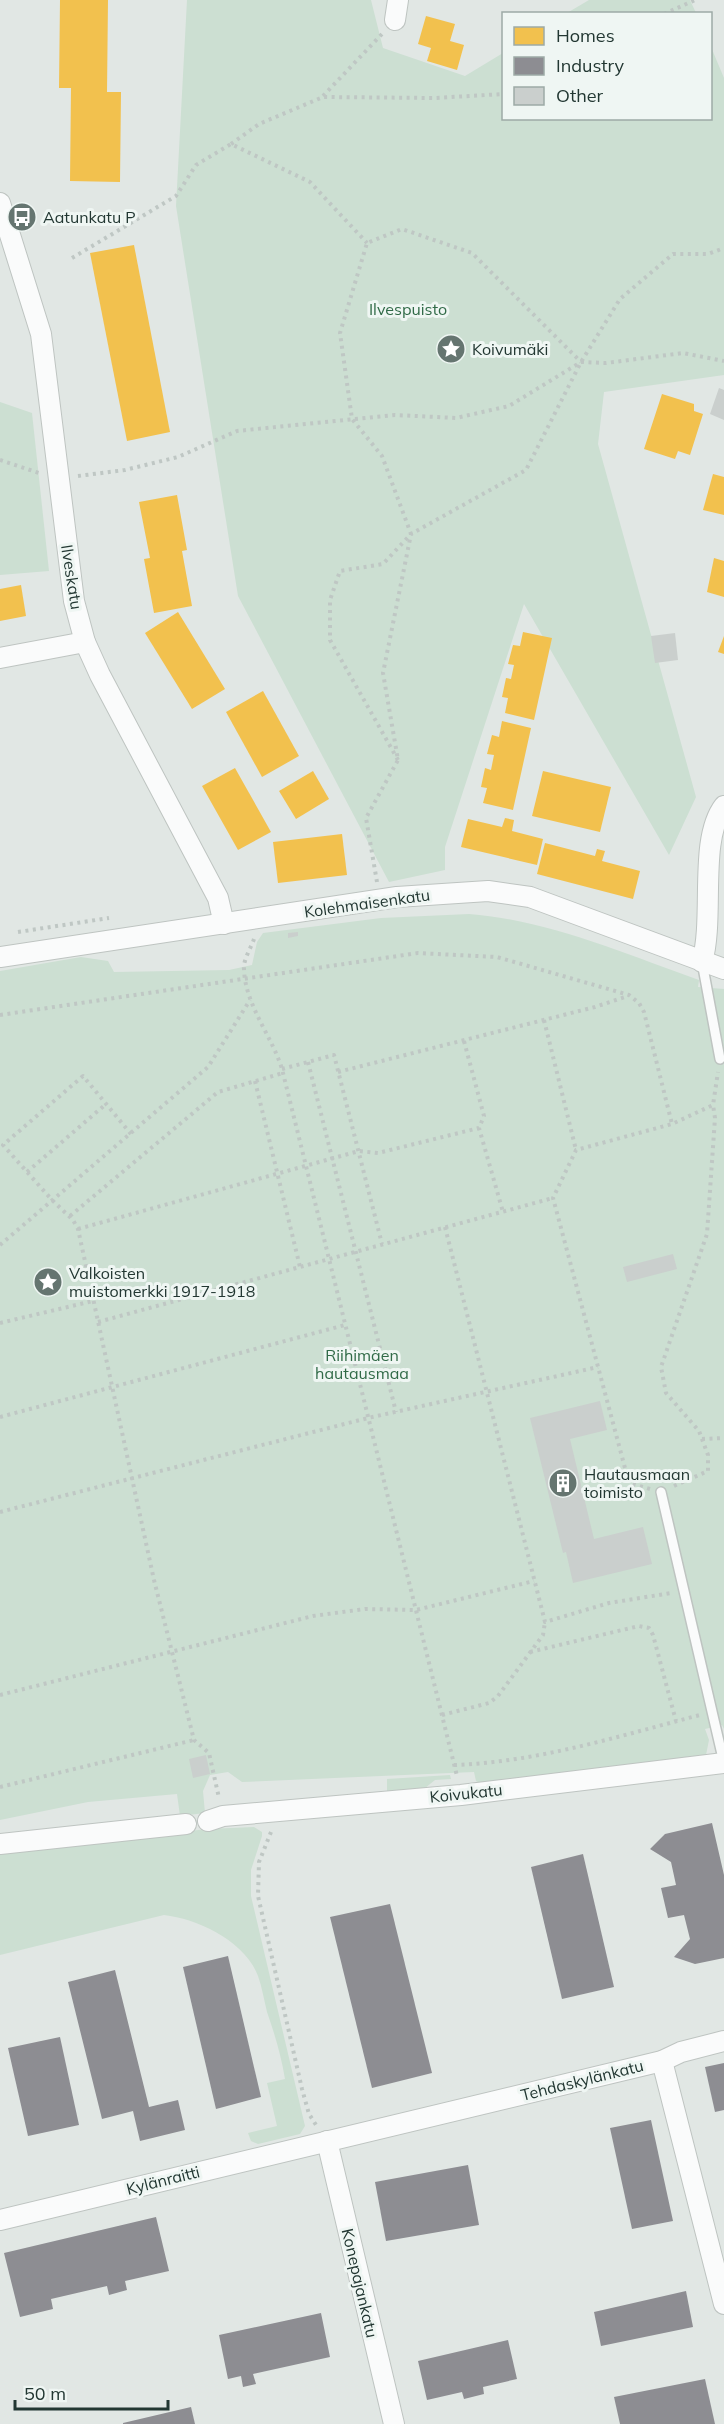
<svg xmlns="http://www.w3.org/2000/svg" width="724" height="2424" font-family="Mulish,sans-serif">
	<style>
		.green { fill: #ccdfd2 }
		.homes { fill: #f2c14e }
		.industry { fill: #8d8d92 }
		.building { fill: #cacfcd }
		.lines { fill: none; stroke-linecap: round; stroke-linejoin: round }
		.lane-casing { stroke: #bec4c1; stroke-width: 12 }
		.street-casing { stroke: #bec4c1; stroke-width: 22 }
		.path { stroke: #bfc7c4; stroke-width: 4; stroke-dasharray: 3 4.5; stroke-linecap: butt }
		.lane { stroke: #fafbfb; stroke-width: 9 }
		.street { stroke: #fafbfb; stroke-width: 20 }
		.labels { text-anchor: middle; stroke-width: 6; stroke-linejoin: round; paint-order: stroke }
		.poi-label { font-size: 16px; fill: #223732; stroke: #eff6f3; text-anchor: start }
		.park-label { font-size: 16px; fill: #306a47; stroke: #eff6f3 }
		.street-label { font-size: 16px; fill: #223732; stroke: #eff6f3 }
	</style>
	<rect width="100%" height="100%" fill="#e1e7e4"/>
	<g class="green">
		<polygon points="187,0 371,0 383,48 465,76 503,53 504,118 710,118 711,47 724,78 724,375 604,392 598,444 696,797 669,855 524,604 445,847 445,870 389,882 238,596 176,206"/>
		<polygon points="589,0 690,0 696,13 567,13"/>
		<polygon points="0,402 32,413 49,571 0,575"/>
		<path d="M469,914C548,920 625,954 699,980L698,987L724,989V1729L722,1725L705,1729L709,1740L706,1755L480,1783L476,1781L474,1772L242,1782L228,1772L210,1775L203,1791L205,1813L180,1816L177,1794L88,1802L0,1820V971L81,957L108,961L114,972L229,970L252,965L257,942L263,933L381,918Z"/>
		<polygon points="450,1775 451,1779 435,1780 425,1788 387,1793 387,1779"/>
		<path d="M254,1827L262,1832V1836L251,1870V1896L305,2126L300,2134L258,2144L251,2141L248,2133L277,2126L267,2083L285,2079C281,2055 275,2035 267,2012C264,2000 262,1987 258,1976C245,1941 198,1919 164,1915L0,1955V1853L207,1829Z"/>
	</g>
	<g class="homes">
		<polygon points="60,0 108,0 107,92 121,92 120,182 70,181 71,88 59,88"/>
		<polygon points="426,16 455,24 450,41 464,45 457,70 427,61 431,48 418,44"/>
		<polygon points="134,245 170,432 127,441 90,253"/>
		<polygon points="662,394 694,404 694,411 703,414 690,455 678,451 675,459 644,449"/>
		<polygon points="713,474 724,477 724,515 703,510"/>
		<polygon points="177,495 187,550 182,551 192,606 154,613 144,559 150,558 139,502"/>
		<polygon points="714,558 724,561 724,597 707,592"/>
		<polygon points="21,585 26,616 0,621 0,589"/>
		<polygon points="178,612 225,689 192,709 145,633"/>
		<polygon points="523,632 552,638 534,720 505,713 508,698 502,697 506,678 511,679 514,665 508,664 513,645 520,646"/>
		<polygon points="724,636 724,654 718,652"/>
		<polygon points="263,691 299,756 262,777 226,712"/>
		<polygon points="502,721 531,728 513,810 483,803 487,788 481,787 485,768 491,770 494,755 487,754 492,735 499,737"/>
		<polygon points="235,768 271,832 238,850 202,786"/>
		<polygon points="313,771 329,799 296,819 279,791"/>
		<polygon points="543,771 611,787 600,832 532,816"/>
		<polygon points="505,818 514,820 512,831 543,839 537,865 461,847 468,819 502,827"/>
		<polygon points="342,834 347,875 278,883 273,842"/>
		<polygon points="545,843 595,856 597,849 605,851 602,861 640,871 633,899 537,874"/>
	</g>
	<g class="industry">
		<polygon points="712,1823 724,1875 724,1958 695,1964 674,1957 690,1939 684,1915 668,1918 661,1888 676,1885 671,1862 650,1849 665,1834"/>
		<polygon points="583,1854 614,1987 562,1999 531,1867"/>
		<polygon points="390,1904 432,2073 372,2088 330,1917"/>
		<polygon points="228,1956 261,2097 216,2109 183,1967"/>
		<polygon points="115,1970 149,2107 178,2100 185,2130 140,2141 133,2111 102,2119 68,1982"/>
		<polygon points="60,2037 79,2125 28,2136 8,2048"/>
		<polygon points="724,2063 724,2110 715,2112 705,2067"/>
		<polygon points="651,2120 673,2221 632,2229 610,2128"/>
		<polygon points="468,2165 479,2225 386,2241 375,2182"/>
		<polygon points="156,2217 169,2271 125,2281 127,2290 109,2295 107,2286 51,2299 53,2309 20,2317 4,2253"/>
		<polygon points="686,2291 693,2327 601,2346 594,2312"/>
		<polygon points="321,2313 330,2357 253,2374 256,2384 243,2387 241,2376 228,2379 219,2335"/>
		<polygon points="508,2340 517,2379 483,2387 484,2394 464,2399 462,2392 427,2400 418,2361"/>
		<polygon points="705,2379 715,2424 620,2424 614,2397"/>
		<polygon points="191,2407 195,2424 123,2424 123,2423"/>
	</g>
	<g class="building">
		<polygon points="719,388 724,390 724,420 710,414"/>
		<polygon points="675,633 678,660 655,663 651,636"/>
		<polygon points="298,932 298,936 288,938 288,933"/>
		<polygon points="673,1254 677,1269 627,1282 623,1267"/>
		<polygon points="600,1401 607,1430 570,1439 594,1539 643,1527 652,1564 573,1583 566,1552 563,1553 530,1418"/>
		<polygon points="206,1755 210,1774 193,1778 189,1759"/>
	</g>
	<g class="lines">
		<g class="lane-casing">
			<g id="lane">
				<polyline points="702,962 720,1059"/>
				<polyline points="661,1492 724,1763"/>
			</g>
		</g>
		<g class="street-casing">
			<g id="street">
				<polyline points="395,20 398,0"/>
				<polyline points="0,203 41,334 74,601 85,642 100,675 218,898 224,924"/>
				<polyline points="0,658 85,642"/>
				<polyline points="0,957 397,897 488,891 530,897 724,969"/>
				<path d="M702,962C715,917 698,840 724,806"/>
				<polyline points="208,1821 223,1816 461,1795 724,1763"/>
				<polyline points="0,1844 186,1824"/>
				<polyline points="662,2061 724,2304"/>
				<polyline points="327,2141 394,2424"/>
				<polyline points="0,2220 662,2061 681,2052 724,2041"/>
			</g>
		</g>
		<g class="path">
			<polyline points="664,14 695,0"/>
			<polyline points="323,96 382,34"/>
			<polyline points="231,144 259,124 323,97 435,98 504,94"/>
			<polyline points="72,258 176,196 196,165 231,144 310,182 367,243"/>
			<polyline points="0,460 39,473"/>
			<polyline points="78,476 125,470 178,457 237,431 395,415 456,418 509,406 581,362 606,363 683,353 724,361"/>
			<polyline points="398,760 330,640 330,600 340,571 383,564 411,534 382,456 352,419 340,333 367,243 402,229 472,253 581,362"/>
			<polyline points="377,882 366,818 398,760 383,673 411,534 526,470 581,362 620,299 673,254 708,254 724,248"/>
			<polyline points="18,932 109,918"/>
			<path d="M254,939C251,948 243,960 244,969C245,1005 272,1036 282,1069L457,1776"/>
			<polyline points="0,1015 418,953 497,957 629,995 639,1003 644,1012 672,1124"/>
			<polyline points="544,1020 576,1150"/>
			<polyline points="464,1041 484,1116 479,1128 503,1212"/>
			<polyline points="308,1062 396,1412"/>
			<polyline points="282,1069 334,1055 382,1244"/>
			<polyline points="338,1072 595,1007 628,996"/>
			<polyline points="255,1081 300,1267"/>
			<polyline points="131,1134 83,1076 3,1145 52,1200 73,1220 78,1229 154,1580 194,1740 209,1753 219,1798"/>
			<polyline points="27,1172 106,1104"/>
			<polyline points="70,1216 218,1092 283,1073"/>
			<polyline points="445,1227 545,1622 609,1603 671,1593"/>
			<polyline points="78,1229 359,1151 378,1153 479,1128"/>
			<polyline points="0,1245 208,1067 250,1000"/>
			<polyline points="98,1322 553,1198"/>
			<polyline points="0,1323 93,1301"/>
			<polyline points="0,1417 345,1325"/>
			<polyline points="702,1439 724,1438"/>
			<polyline points="674,1486 708,1471 708,1455 699,1431 666,1393 661,1367 707,1234 715,1118 713,1105"/>
			<polyline points="650,1489 629,1483 553,1198 576,1150 672,1124 713,1105 718,1072"/>
			<polyline points="0,1512 368,1418 598,1367"/>
			<polyline points="530,1652 639,1626 649,1628 653,1635 676,1721"/>
			<polyline points="0,1695 313,1616 365,1609 416,1610 534,1581"/>
			<polyline points="442,1715 489,1703 498,1696 543,1635 545,1622"/>
			<path d="M454,1765C538,1762 619,1736 700,1715"/>
			<polyline points="0,1787 194,1740"/>
			<polyline points="271,1832 259,1862 258,1896 302,2089 309,2114 316,2125"/>
		</g>
		<use href="#lane" class="lane"/>
		<use href="#street" class="street"/>
	</g>
	<defs>
		<g id="bus-disc" transform="scale(1.5)"><circle r="9.5" fill="#657570" stroke="#eff6f3"/><path d="M-5-6H5V4H4V6H2V4H-2V6H-4V4H-5ZM-3.5-4V0h7V-4ZM-3.5 1.2v1.5H-2V1.2ZM2 1.2v1.5H3.5V1.2Z" fill="#fff"/></g>
		<g id="sight-disc" transform="scale(1.5)"><circle r="9.5" fill="#657570" stroke="#eff6f3"/><path d="M0-6L1.8-2.2L6-1.7L2.9 1.2L3.7 5.4L0 3.3L-3.7 5.4L-2.9 1.2L-6-1.7L-1.8-2.2Z" fill="#fff"/></g>
		<g id="building-disc" transform="scale(1.5)"><circle r="9.5" fill="#657570" stroke="#eff6f3"/><path d="M-4-6H4V6H1V3H-1V6H-4ZM-2.5-4.3h1.7v1.8h-1.7ZM.8-4.3h1.7v1.8H.8ZM-2.5-1h1.7V.8h-1.7ZM.8-1h1.7V.8H.8Z" fill="#fff"/></g>
	</defs>
	<g fill-rule="evenodd">
		<use href="#bus-disc" x="22" y="217"/>
		<use href="#sight-disc" x="451" y="349"/>
		<use href="#sight-disc" x="48" y="1282"/>
		<use href="#building-disc" x="563" y="1483"/>
	</g>
	<g class="labels">
		<g class="poi-label">
			<text x="43" y="223">Aatunkatu P</text>
			<text x="472" y="355">Koivumäki</text>
			<text x="69" y="1279">Valkoisten<tspan x="69" dy="18">muistomerkki 1917-1918</tspan></text>
			<text x="584" y="1480">Hautausmaan<tspan x="584" dy="18">toimisto</tspan></text>
		</g>
		<g class="park-label">
			<text x="408" y="315">Ilvespuisto</text>
			<text x="362" y="1361">Riihimäen<tspan x="362" dy="18">hautausmaa</tspan></text>
		</g>
		<g class="street-label">
			<text transform="translate(72 577) rotate(81)" y="6">Ilveskatu</text>
			<text transform="translate(367 903) rotate(-8)" y="6">Kolehmaisenkatu</text>
			<text transform="translate(466 1793) rotate(-6)" y="6">Koivukatu</text>
			<text transform="translate(582 2080) rotate(-14)" y="6">Tehdaskylänkatu</text>
			<text transform="translate(163 2180) rotate(-14)" y="6">Kylänraitti</text>
			<text transform="translate(360 2283) rotate(77)" y="6">Konepajankatu</text>
		</g>
	</g>
	<rect x="502" y="12" width="210" height="108" fill="#eff6f3" stroke="#9daaa6" stroke-width="1.5"/>
	<rect x="514" y="27" width="30" height="18" fill="#f2c14e" stroke="#9daaa6" stroke-width="1.5"/>
	<text x="556" y="42" font-size="18" fill="#223732">Homes</text>
	<rect x="514" y="57" width="30" height="18" fill="#8d8d92" stroke="#9daaa6" stroke-width="1.5"/>
	<text x="556" y="72" font-size="18" fill="#223732">Industry</text>
	<rect x="514" y="87" width="30" height="18" fill="#cacfcd" stroke="#9daaa6" stroke-width="1.5"/>
	<text x="556" y="102" font-size="18" fill="#223732">Other</text>
	<path d="M15 2400v9h153v-9" fill="none" stroke="#223732" stroke-width="3"/>
	<text x="24" y="2400" font-size="18" fill="#223732" stroke="#eff6f3" stroke-width="4.5" paint-order="stroke">50 m</text>
</svg>
